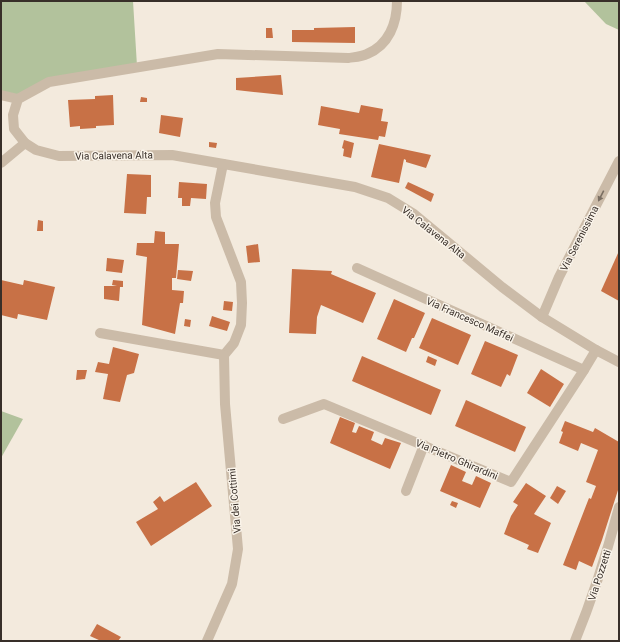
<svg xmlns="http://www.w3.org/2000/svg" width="620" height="642" font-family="Roboto,sans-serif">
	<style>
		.green { fill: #b2c29c }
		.building { fill: #c87146 }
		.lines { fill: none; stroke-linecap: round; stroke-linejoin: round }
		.minor { stroke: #cbbba8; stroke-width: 10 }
		.tertiary { stroke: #cbbba8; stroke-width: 10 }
		.oneway { fill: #7a6e62 }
		.labels { text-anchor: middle; stroke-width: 3; stroke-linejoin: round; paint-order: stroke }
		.street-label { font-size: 10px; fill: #382f29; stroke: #faf4ea }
	</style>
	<rect width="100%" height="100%" fill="#f3eadd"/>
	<g class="green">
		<polygon points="1,1 133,1 137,66 48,82 16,99 1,95"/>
		<polygon points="584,1 619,1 619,30 606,24"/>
		<polygon points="1,411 23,419 1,458"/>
	</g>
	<g class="building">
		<polygon points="355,27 355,43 292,42 292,30 314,30 314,28"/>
		<polygon points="266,28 272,28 273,38 266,38"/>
		<polygon points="281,75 283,95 236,90 236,78"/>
		<polygon points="113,95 114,125 96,126 96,128 80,129 80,126 70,127 68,100 95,99 95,96"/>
		<polygon points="141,97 147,98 147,102 140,102"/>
		<polygon points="361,105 383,109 381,121 388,122 385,137 379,136 378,140 339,134 340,129 318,125 321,106 359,113"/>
		<polygon points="161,115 183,118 180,137 159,133"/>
		<polygon points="344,140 354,143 351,158 343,156 344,149 342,148"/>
		<polygon points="209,142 217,143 216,148 209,147"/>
		<polygon points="379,144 431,155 426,168 406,162 406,160 404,159 399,183 371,177"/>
		<polygon points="127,174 151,175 151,197 147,197 146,214 124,213"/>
		<polygon points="179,182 207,184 206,199 191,198 190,206 182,206 182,198 178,198"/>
		<polygon points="408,182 434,194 431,202 405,188"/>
		<polygon points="38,220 43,221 43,231 37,231"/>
		<polygon points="155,231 165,232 165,244 179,244 176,278 172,278 172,290 184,291 183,303 180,303 175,334 142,325 147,257 136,255 137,243 154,243"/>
		<polygon points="258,244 260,262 248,263 246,246"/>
		<polygon points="619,251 619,301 601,291"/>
		<polygon points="107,258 124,260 122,273 106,271"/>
		<polygon points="292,269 332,271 331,274 376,293 363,323 321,305 317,317 316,334 289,333"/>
		<polygon points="178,270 193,271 191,281 177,279"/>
		<polygon points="1,280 23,285 24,280 55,287 47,320 18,314 17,319 1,315"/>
		<polygon points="113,280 123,281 123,287 120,287 119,301 104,299 104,286 117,286 112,285"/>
		<polygon points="394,299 425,313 414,338 412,338 406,352 377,339"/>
		<polygon points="224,301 233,302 232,311 223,310"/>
		<polygon points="212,316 230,322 227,331 209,326"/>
		<polygon points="432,318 471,335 458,365 419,348"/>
		<polygon points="185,319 191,320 190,327 184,326"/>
		<polygon points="485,341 518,355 510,376 507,374 501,387 471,374"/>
		<polygon points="113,347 139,354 134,373 127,375 120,402 103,399 108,374 95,372 98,362 109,364"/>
		<polygon points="362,356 441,390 431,415 352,381"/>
		<polygon points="428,356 437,360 435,366 426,362"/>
		<polygon points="541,369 564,384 550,407 527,393"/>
		<polygon points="77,370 87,370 85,379 76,380"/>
		<polygon points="466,400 526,427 515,452 455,426"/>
		<polygon points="340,417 355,423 352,432 356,433 359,426 374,432 371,440 382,445 385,438 401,443 390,469 330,443"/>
		<polygon points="565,421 593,432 595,428 619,442 619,487 602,540 592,567 579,561 576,570 563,565 589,498 591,499 596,486 586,482 598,450 581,443 578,451 559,443 563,432 561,431"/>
		<polygon points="451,465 466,472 462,481 472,485 476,476 491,483 480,508 440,491"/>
		<polygon points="196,482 212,506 151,546 136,522 158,509 153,502 160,496 164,502"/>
		<polygon points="526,483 546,496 534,514 551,523 538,553 527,549 529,545 504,534 511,516 518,505 513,502"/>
		<polygon points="557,486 566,491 558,504 550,498"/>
		<polygon points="452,501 458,503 456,508 450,505"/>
		<polygon points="97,624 121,637 118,641 101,641 90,636"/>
	</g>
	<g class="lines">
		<g class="minor">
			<polyline points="1,95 18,99"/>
			<polyline points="1,163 25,143"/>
			<polyline points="357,268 584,370"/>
			<polyline points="542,317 559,277 619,161"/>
			<polyline points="100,333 224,355 234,343 241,325 242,303 241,282 216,217 215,203 223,164"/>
			<polyline points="283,419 324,404 511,482 584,370 596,350"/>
			<polyline points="406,491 424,445"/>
			<polyline points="207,641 232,584 238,549 225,404 224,355"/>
		</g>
		<g class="tertiary">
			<path d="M397,1C397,23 389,45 367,54C361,57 354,57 348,58L218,54L49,82L18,99L13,115L14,129L25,143L36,150L59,156L172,155L355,187L388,198L414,214L502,287L542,317L596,350L619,362"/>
			<path d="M575,641C593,597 607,553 619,507"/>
		</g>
	</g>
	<defs><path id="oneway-solid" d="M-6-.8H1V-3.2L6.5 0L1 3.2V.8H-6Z"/></defs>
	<use class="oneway" href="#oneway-solid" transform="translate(601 196) rotate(117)"/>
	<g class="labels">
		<g class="street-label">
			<text transform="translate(114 155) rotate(-1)" y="4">Via Calavena Alta</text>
			<text transform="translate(434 232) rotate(38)" y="4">Via Calavena Alta</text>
			<text transform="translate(579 238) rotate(-63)" y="4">Via Serenissima</text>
			<text transform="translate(470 319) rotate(24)" y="4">Via Francesco Maffei</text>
			<text transform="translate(457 459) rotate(23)" y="4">Via Pietro Ghirardini</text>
			<text transform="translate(234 501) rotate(-95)" y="4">Via dei Cottimi</text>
			<text transform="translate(599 575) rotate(-72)" y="4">Via Pozzetti</text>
		</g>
	</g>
	<rect width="620" height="642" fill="none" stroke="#382f29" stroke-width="4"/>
</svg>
